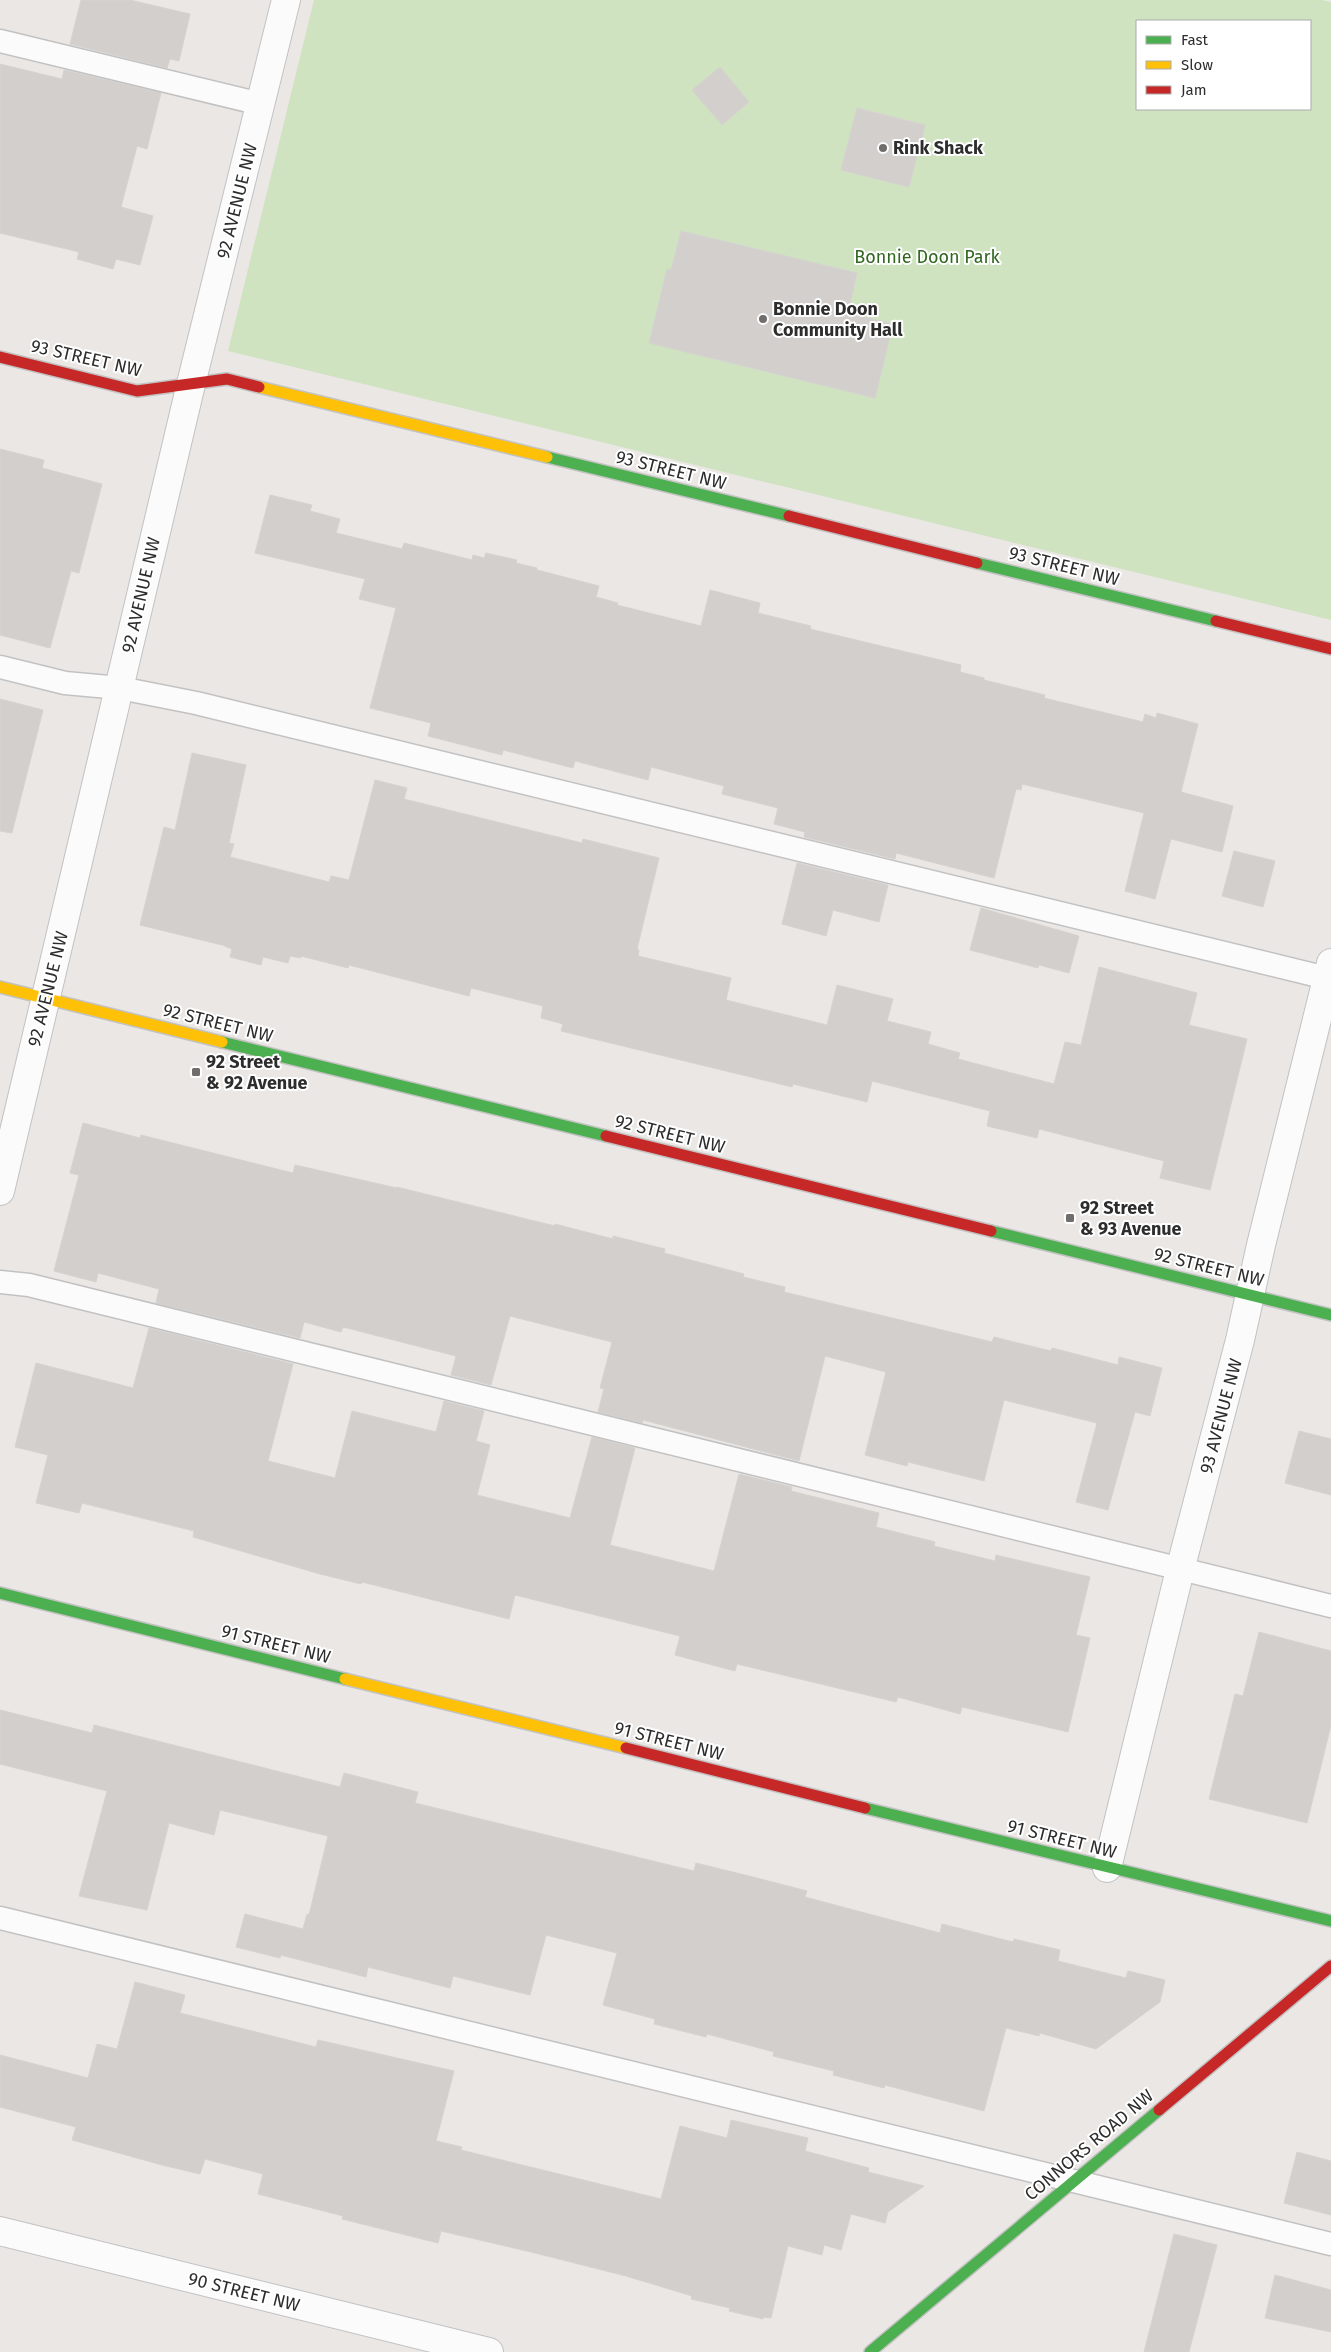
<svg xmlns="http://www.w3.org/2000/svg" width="1331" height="2352" font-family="'Fira Sans',sans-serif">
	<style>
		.green { fill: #cfe3c0; fill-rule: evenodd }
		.building { fill: #d2cfcd; stroke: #d5d3d0 }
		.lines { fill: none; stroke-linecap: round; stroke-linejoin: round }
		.lane-casing { stroke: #c3c2c2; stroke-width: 25 }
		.street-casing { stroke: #c3c2c2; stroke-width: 30 }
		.fast-casing { stroke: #c3c2c2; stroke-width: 14 }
		.slow-casing { stroke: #c3c2c2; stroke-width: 14 }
		.jam-casing { stroke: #c3c2c2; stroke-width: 14 }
		.lane { stroke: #fcfbfb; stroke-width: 22 }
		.street { stroke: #fcfbfb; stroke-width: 28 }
		.fast { stroke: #4caf50; stroke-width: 11 }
		.slow { stroke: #ffc107; stroke-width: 11 }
		.jam { stroke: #c62828; stroke-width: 11 }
		.poi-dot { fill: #6f6e6d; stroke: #fff; stroke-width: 2 }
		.labels { text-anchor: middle; stroke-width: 4; stroke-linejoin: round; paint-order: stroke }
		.poi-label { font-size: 18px; font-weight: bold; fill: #2d2d2d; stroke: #fff; text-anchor: start }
		.street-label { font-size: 18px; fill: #2d2d2d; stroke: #fff }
		.park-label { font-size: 18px; fill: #316720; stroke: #fff }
	</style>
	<rect width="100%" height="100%" fill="#eae7e4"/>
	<path class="green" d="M314,0H1322L1331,2V620L228,351ZM1137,21H1310V109H1137Z"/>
	<g class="building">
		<polygon points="81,0 130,0 190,14 179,61 170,59 167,68 70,44"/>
		<polygon points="0,64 62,79 64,70 161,93 147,149 137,146 121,207 153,216 140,265 116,259 113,269 77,259 79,252 0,233"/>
		<polygon points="720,67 749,102 722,125 692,90"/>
		<polygon points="857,108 925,125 909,187 841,170"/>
		<polygon points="681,231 857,273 848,313 893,324 875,398 649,343 667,269 671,270"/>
		<polygon points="0,449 44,460 42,468 102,484 79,573 71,571 50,648 0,635"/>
		<polygon points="270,495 312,505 310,511 340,519 336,533 402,549 404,543 472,560 473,555 484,558 486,553 517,560 516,563 537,568 537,570 599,586 596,597 618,603 617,605 701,626 710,590 760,603 758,613 811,626 810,629 961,665 960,672 984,678 984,680 1045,695 1044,698 1143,722 1145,714 1156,718 1157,713 1198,724 1181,792 1233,806 1222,852 1171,839 1155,899 1125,891 1144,813 1022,784 1021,790 1016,789 994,878 896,853 895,859 804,837 805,832 774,824 778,808 722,794 724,786 651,767 648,780 575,761 573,768 503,750 502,755 428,736 431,723 370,708 396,608 359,599 365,579 255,553"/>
		<polygon points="0,699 43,710 12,833 0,831"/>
		<polygon points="192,753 246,765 229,843 234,844 230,857 329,882 331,876 349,880 375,780 407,788 404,799 582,843 583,839 659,858 637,949 639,950 638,956 731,978 726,1000 827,1025 837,985 893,999 887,1021 931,1032 928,1044 960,1053 958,1059 1054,1084 1065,1042 1081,1045 1099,967 1197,993 1189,1025 1247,1039 1210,1190 1160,1178 1164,1161 1039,1129 1037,1138 987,1126 990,1111 872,1081 867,1102 793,1084 792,1087 561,1031 563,1024 541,1018 543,1006 471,988 469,996 349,965 348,968 301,956 301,958 290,956 288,963 263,957 261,965 230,957 232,949 222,945 140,925 164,827 175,830"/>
		<polygon points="1234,851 1275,861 1263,907 1222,896"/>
		<polygon points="797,863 888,885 879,922 833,910 826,936 782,924"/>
		<polygon points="981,908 1079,936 1069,973 1039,965 1038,968 970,950"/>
		<polygon points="83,1123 140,1138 141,1135 293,1173 295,1165 397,1188 397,1187 555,1226 555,1224 613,1239 613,1236 665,1249 664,1253 744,1274 743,1277 785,1287 784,1292 992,1342 994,1337 1051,1351 1052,1348 1118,1365 1119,1357 1162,1368 1150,1416 1135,1412 1108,1510 1076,1502 1097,1423 1004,1400 984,1481 908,1462 907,1466 865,1455 886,1372 825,1356 799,1461 643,1420 642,1423 598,1412 604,1389 600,1388 612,1342 510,1316 491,1385 451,1375 456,1356 343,1327 341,1332 304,1322 300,1338 156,1303 159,1289 98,1273 96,1282 54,1271 79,1175 70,1173"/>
		<polygon points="149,1328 293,1364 268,1461 335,1478 352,1411 436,1432 444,1401 484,1411 476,1441 490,1445 477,1495 570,1518 592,1437 635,1448 610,1545 714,1571 739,1474 792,1487 791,1491 879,1513 876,1527 935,1542 934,1546 995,1561 996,1555 1090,1577 1076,1635 1090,1638 1068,1732 962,1707 960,1714 898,1697 896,1702 737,1664 735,1671 675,1655 680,1636 515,1595 509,1619 362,1582 361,1584 320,1574 193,1537 194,1531 82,1503 79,1513 36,1503 48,1455 15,1447 36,1363 133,1388"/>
		<polygon points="1299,1431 1331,1439 1331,1495 1285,1483"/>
		<polygon points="1259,1632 1331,1651 1331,1725 1307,1823 1209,1799 1235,1694 1243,1696"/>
		<polygon points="0,1710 92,1733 94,1725 340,1787 344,1773 418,1792 415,1803 694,1871 696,1863 753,1877 807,1891 805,1897 940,1933 942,1924 1013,1942 1014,1939 1060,1950 1058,1961 1126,1978 1128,1971 1165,1980 1160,2002 1096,2049 1040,2033 1039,2036 1006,2028 984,2111 885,2085 884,2088 833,2075 834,2071 773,2056 774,2052 707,2034 706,2037 654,2024 655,2019 603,2005 617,1953 546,1935 530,1995 453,1976 450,1988 368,1967 366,1977 281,1955 280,1958 236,1947 245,1914 303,1929 307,1914 309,1915 328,1836 220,1810 214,1835 169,1823 147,1910 79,1896 107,1791 0,1764"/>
		<polygon points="135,1982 185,1995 180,2013 316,2047 318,2040 454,2071 436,2141 462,2147 461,2150 661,2199 680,2126 727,2138 731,2120 808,2138 805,2151 869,2168 868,2172 924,2186 888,2212 885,2223 851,2214 841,2250 824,2245 822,2255 788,2246 771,2318 763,2317 763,2319 729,2311 730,2308 691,2299 692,2296 626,2276 531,2252 441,2231 438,2243 342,2219 343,2216 258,2194 263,2174 205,2159 200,2174 162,2165 72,2140 76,2127 0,2107 0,2055 88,2078 97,2044 117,2049"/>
		<polygon points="1297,2152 1331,2161 1331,2215 1284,2203"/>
		<polygon points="1174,2234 1217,2245 1189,2352 1144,2352"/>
		<polygon points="1275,2275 1331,2290 1331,2332 1265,2318"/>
	</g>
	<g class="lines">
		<g class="lane-casing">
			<g id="lane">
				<polyline points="0,41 261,104"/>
				<polyline points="0,667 65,683 120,688 196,703 1331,979"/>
				<polyline points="0,1282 29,1285 1331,1606"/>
				<polyline points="0,1918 1331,2244"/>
			</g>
		</g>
		<g class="street-casing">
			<g id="street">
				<polyline points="0,1191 191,384 286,0"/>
				<polyline points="1107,1868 1180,1570 1240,1340 1261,1245 1331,963"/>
				<polyline points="0,2231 489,2352"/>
			</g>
		</g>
		<g class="fast-casing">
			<g id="fast">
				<polyline points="547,457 789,516"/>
				<polyline points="977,563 1216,621"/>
				<polyline points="222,1042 606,1136"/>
				<polyline points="991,1231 1331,1315"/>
				<polyline points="0,1593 345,1679"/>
				<polyline points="865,1808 1331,1921"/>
				<polyline points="870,2352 1159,2110"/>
			</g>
		</g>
		<g class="slow-casing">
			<g id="slow">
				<polyline points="259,387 547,457"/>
				<polyline points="0,987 222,1042"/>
				<polyline points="345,1679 626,1748"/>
			</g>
		</g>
		<g class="jam-casing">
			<g id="jam">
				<polyline points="0,357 137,391 227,379 259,387"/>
				<polyline points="789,516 977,563"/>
				<polyline points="1216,621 1331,649"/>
				<polyline points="606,1136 991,1231"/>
				<polyline points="626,1748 865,1808"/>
				<polyline points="1159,2110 1331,1966"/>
			</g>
		</g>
		<use href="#lane" class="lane"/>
		<use href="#street" class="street"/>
		<use href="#fast" class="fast"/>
		<use href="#slow" class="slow"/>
		<use href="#jam" class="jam"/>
	</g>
	<g class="poi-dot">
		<circle cx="883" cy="148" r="5"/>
		<circle cx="763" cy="319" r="5"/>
		<rect x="191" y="1067" width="10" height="10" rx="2.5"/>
		<rect x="1065" y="1213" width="10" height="10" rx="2.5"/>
	</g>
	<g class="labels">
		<g class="poi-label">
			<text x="893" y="154">Rink Shack</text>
			<text x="773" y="315">Bonnie Doon<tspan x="773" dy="21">Community Hall</tspan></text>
			<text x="206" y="1068">92 Street<tspan x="206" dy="21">&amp; 92 Avenue</tspan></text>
			<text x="1080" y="1214">92 Street<tspan x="1080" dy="21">&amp; 93 Avenue</tspan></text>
		</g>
		<g class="street-label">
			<text transform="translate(237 201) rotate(-76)" y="6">92 AVENUE NW</text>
			<text transform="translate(86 358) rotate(13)" y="6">93 STREET NW</text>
			<text transform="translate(671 470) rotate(14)" y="6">93 STREET NW</text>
			<text transform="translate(1064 566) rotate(14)" y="6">93 STREET NW</text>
			<text transform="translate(141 595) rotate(-77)" y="6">92 AVENUE NW</text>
			<text transform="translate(48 989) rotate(-76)" y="6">92 AVENUE NW</text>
			<text transform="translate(218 1023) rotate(14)" y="6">92 STREET NW</text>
			<text transform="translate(670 1134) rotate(14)" y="6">92 STREET NW</text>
			<text transform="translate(1209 1267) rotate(14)" y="6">92 STREET NW</text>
			<text transform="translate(1221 1416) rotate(-75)" y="6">93 AVENUE NW</text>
			<text transform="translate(276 1644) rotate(14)" y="6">91 STREET NW</text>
			<text transform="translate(669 1741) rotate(14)" y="6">91 STREET NW</text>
			<text transform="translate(1062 1839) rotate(14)" y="6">91 STREET NW</text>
			<text transform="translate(1089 2145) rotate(-40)" y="6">CONNORS ROAD NW</text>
			<text transform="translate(244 2292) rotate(14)" y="6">90 STREET NW</text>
		</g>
		<g class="park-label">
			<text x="927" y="263">Bonnie Doon Park</text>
		</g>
	</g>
	<rect x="1136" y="20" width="175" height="90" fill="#ffffff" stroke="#ababab"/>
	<rect x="1146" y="36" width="25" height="8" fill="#4caf50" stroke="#ababab"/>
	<text x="1181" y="45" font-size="15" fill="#2d2d2d">Fast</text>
	<rect x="1146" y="61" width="25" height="8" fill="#ffc107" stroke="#ababab"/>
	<text x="1181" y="70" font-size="15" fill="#2d2d2d">Slow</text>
	<rect x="1146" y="86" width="25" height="8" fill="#c62828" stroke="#ababab"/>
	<text x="1181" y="95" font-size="15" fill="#2d2d2d">Jam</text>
</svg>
